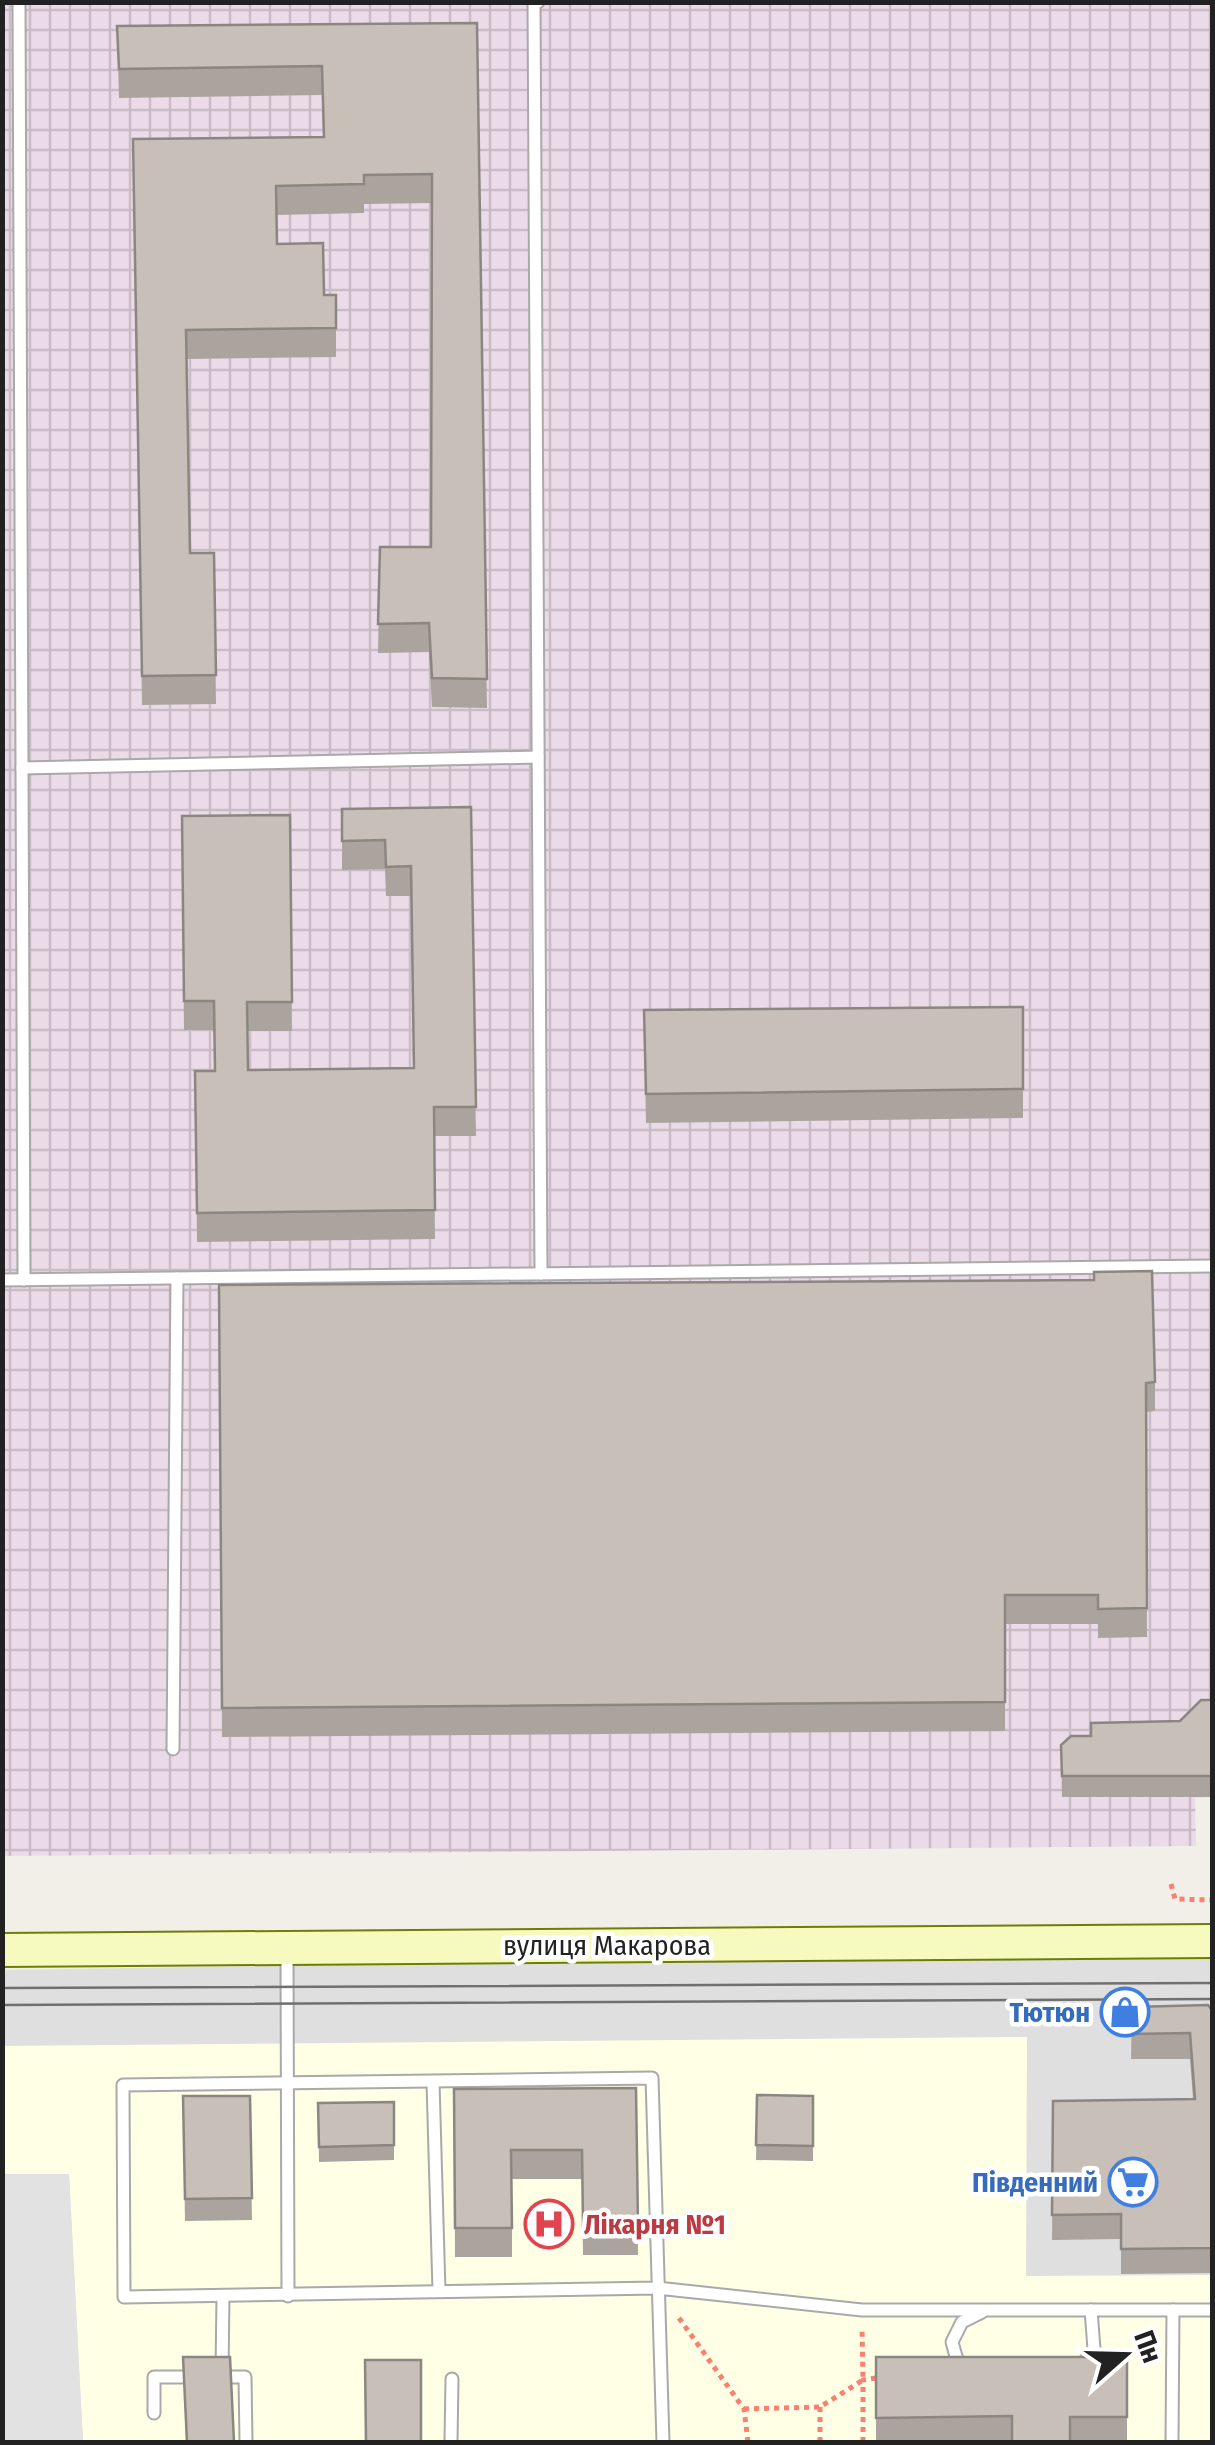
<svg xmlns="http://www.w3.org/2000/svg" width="1215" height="2445" font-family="'Fira Sans Condensed',sans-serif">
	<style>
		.residential { fill: #e0dfdf }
		.industrial { fill: url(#industrial-grid) }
		.education { fill: #ffffe5 }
		.parking { fill: #e2e2e2 }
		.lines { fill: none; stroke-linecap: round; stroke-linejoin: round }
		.lane-casing { stroke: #a9a9a9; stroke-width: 15 }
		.secondary-casing { stroke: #707d05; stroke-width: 36 }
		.path { stroke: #fa8072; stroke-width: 5; stroke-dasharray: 5 5; stroke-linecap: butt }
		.lane { stroke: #fff; stroke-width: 11 }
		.secondary { stroke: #f7fabf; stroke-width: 32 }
		.tram { stroke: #707070; stroke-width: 2.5 }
		.wall { fill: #aba49e }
		.building { fill: #c7bfb8; stroke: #8b8681; stroke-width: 2.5 }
		.labels { text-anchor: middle; stroke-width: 9; stroke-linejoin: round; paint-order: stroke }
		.street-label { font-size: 28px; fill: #222; stroke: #fff }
		.shop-label { font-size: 28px; font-weight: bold; fill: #366cbe; stroke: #fff; text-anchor: end }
		.health-label { font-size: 28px; font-weight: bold; fill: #be3a42; stroke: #fff; text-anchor: start }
	</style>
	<defs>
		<pattern id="industrial-grid" width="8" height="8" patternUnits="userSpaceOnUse" patternTransform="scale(2.5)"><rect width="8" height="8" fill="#ebdbe8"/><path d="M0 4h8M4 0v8" fill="none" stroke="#c9bcc7"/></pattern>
	</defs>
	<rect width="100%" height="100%" fill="#f2efe9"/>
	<polygon class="residential" points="1212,1951 1212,2442 3,2442 2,1970"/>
	<polygon class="industrial" points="2,3 1212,3 1212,1797 1195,1798 1196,1846 3,1856"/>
	<polygon class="education" points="1027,2037 1026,2276 1212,2275 1212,2442 83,2442 69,2174 3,2174 2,2046"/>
	<polygon class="parking" points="3,2174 69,2174 83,2442 3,2442"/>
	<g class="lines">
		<g class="lane-casing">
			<g id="lane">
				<polyline points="19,2 24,1280"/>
				<polyline points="538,2 534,2 541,1274"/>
				<polyline points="22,768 538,757"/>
				<polyline points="2,1280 1212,1266"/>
				<polyline points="173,1749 177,1278"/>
				<polyline points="287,1952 288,2296"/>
				<polyline points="433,2082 439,2291"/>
				<polyline points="959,2367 952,2342 962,2322 982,2312"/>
				<polyline points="1079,2369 1094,2349 1091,2310"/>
				<polyline points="222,2372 223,2296"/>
				<polyline points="217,2377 245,2377 246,2442"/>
				<polyline points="154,2413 154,2377 199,2377"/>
				<polyline points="451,2442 452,2379"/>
				<polyline points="663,2442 652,2078 123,2085 124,2297 657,2288 862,2310 1212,2310"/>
				<polyline points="1172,2442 1173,2310"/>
			</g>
		</g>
		<g class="secondary-casing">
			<polyline id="secondary" points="2,1950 1212,1941"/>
		</g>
		<g class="path">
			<polyline points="1171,1884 1175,1899 1212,1900"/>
			<polyline points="679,2318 744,2409 748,2442"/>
			<polyline points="820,2407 820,2442"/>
			<polyline points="744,2409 820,2407 863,2380 862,2328"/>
			<polyline points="863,2442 863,2380 882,2377"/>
		</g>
		<use href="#lane" class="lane"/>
		<use href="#secondary" class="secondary"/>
		<g class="tram">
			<polyline points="2,1988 1212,1983"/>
			<polyline points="2,2005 1212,1999"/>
		</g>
	</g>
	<g class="wall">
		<polygon points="477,23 487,708 432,707 429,652 378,653 380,547 431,547 432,203 364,204 364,213 277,215 277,244 324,295 336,295 336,357 186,359 190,553 214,553 216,704 142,705 133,139 323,137 322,95 119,98 117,26"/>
		<polygon points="471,807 476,1136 434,1136 435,1239 197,1242 195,1071 215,1071 214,1030 184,1030 182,816 290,815 292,1031 247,1031 248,1070 413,1068 411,896 386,896 385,869 342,870 342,809"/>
		<polygon points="1023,1007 1023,1118 646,1123 644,1010"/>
		<polygon points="219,1285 1155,1382 1155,1411 1146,1412 1147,1637 1098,1638 1098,1624 1005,1624 1005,1731 222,1737"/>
		<polygon points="1212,1700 1212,1797 1062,1797 1061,1745 1091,1736 1180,1721"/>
		<polygon points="1132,2007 1212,2010 1212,2273 1121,2274 1121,2239 1052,2240 1053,2101 1193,2099 1190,2059 1131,2059"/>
		<polygon points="636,2088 638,2255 583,2255 582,2179 512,2179 512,2257 455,2257 454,2089"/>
		<polygon points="757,2095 813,2096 813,2161 756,2160"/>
		<polygon points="183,2096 250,2096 252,2220 185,2221"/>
		<polygon points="394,2102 394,2160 319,2162 318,2103"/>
		<polygon points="183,2357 234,2442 186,2442"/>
		<rect x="876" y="2357" width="251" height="85"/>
	</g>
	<g class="building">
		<polygon points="477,23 487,679 432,678 429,623 378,624 380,547 431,547 432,174 364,175 364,184 276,186 277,244 323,243 324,295 336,295 336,328 186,330 190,553 214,553 216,675 142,676 133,139 324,137 322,66 119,69 117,26"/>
		<polygon points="471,807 476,1107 434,1107 435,1210 197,1213 195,1071 215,1071 214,1001 184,1001 182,816 290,815 292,1002 247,1002 248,1070 414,1068 411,866 386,867 385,840 342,841 342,809"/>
		<polygon points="1023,1007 1023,1089 646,1094 644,1010"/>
		<polygon points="1152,1271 1155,1382 1146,1383 1147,1608 1098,1609 1098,1595 1005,1595 1005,1702 222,1708 219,1285 1094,1280 1094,1272"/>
		<polygon points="1201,1700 1212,1700 1212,1776 1062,1776 1061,1745 1071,1736 1091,1736 1091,1723 1180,1721"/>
		<polygon points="1208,2005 1212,2010 1212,2248 1121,2249 1121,2214 1052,2215 1053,2101 1195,2099 1190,2033 1131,2034 1132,2007"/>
		<polygon points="636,2088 638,2225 583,2226 582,2150 511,2150 512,2228 455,2228 454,2089"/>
		<polygon points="757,2095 813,2096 813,2146 756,2145"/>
		<polygon points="183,2096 250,2096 252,2198 185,2199"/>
		<polygon points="394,2102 394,2145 319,2147 318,2103"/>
		<polygon points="183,2357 230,2357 234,2442 187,2442"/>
		<polygon points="876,2357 1127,2357 1127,2417 1070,2417 1070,2442 1012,2442 1012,2416 876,2418"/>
		<polygon points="365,2360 421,2360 421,2442 366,2442"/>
	</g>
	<defs>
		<g id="shop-ring" transform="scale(2.5)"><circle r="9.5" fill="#fff" stroke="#3f7fe0" stroke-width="1.5"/><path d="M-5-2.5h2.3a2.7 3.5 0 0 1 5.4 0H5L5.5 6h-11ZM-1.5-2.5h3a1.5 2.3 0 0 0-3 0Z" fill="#3f7fe0"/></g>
		<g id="supermarket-ring" transform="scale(2.5)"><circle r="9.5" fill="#fff" stroke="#3f7fe0" stroke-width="1.5"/><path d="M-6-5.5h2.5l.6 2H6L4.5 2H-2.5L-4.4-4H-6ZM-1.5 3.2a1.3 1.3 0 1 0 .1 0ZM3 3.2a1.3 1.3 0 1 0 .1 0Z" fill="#3f7fe0"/></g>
		<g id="hospital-ring" transform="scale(2.5)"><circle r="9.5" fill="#fff" stroke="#e0444e" stroke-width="1.5"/><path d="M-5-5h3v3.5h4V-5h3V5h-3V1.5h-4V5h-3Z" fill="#e0444e"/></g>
	</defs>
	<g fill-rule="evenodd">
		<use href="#shop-ring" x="1125" y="2012"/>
		<use href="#supermarket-ring" x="1133" y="2182"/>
		<use href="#hospital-ring" x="549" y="2224"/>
	</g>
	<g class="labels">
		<g class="street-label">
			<text x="607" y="1955">вулиця Макарова</text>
		</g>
		<g class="shop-label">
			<text x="1090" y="2022">Тютюн</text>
			<text x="1098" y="2192">Південний</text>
		</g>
		<g class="health-label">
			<text x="584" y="2234">Лікарня №1</text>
		</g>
	</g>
	<rect width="1215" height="2445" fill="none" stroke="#222222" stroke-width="10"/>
	<g transform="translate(1125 2355) rotate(70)" stroke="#ffffff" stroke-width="8" paint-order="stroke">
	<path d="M0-8L18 38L0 25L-18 38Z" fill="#222222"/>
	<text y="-15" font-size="28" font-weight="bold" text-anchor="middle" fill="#222222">Пн</text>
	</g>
</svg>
